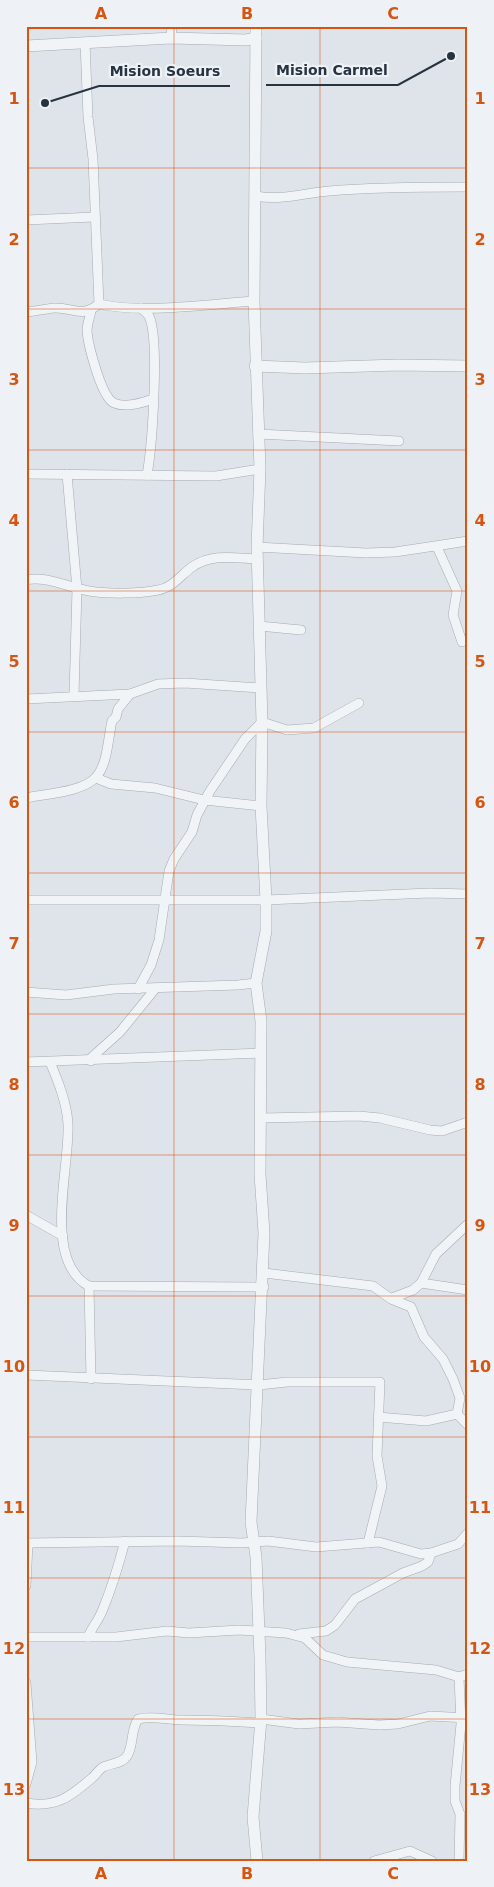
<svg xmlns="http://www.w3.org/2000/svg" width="494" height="1887" font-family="'DejaVu Sans',sans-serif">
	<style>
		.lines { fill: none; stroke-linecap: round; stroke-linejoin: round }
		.minor-casing { stroke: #a3abb3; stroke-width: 10 }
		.tertiary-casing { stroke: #a3abb3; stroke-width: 12 }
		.minor { stroke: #f1f4f7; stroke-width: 9 }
		.tertiary { stroke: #f1f4f7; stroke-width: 11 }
		.grid { fill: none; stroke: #d55511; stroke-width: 1; stroke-opacity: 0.55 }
		.leader { fill: none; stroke: #273340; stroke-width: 2 }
		.callout-dot { fill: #273340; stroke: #eef2f6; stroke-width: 2 }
		.callout-label { font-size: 14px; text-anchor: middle; font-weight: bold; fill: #273340; stroke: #eef2f6; stroke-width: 4.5; stroke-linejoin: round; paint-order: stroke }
		.neatline { fill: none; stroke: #d55511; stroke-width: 2 }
		.grid-label { font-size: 16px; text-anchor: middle; font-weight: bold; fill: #d55511 }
	</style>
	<rect width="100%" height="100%" fill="#dee4e9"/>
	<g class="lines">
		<g class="minor-casing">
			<g id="minor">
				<polyline points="171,38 172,26"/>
				<polyline points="85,42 88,117 93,159 99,304"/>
				<path d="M256,196C281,201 304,193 329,191C375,187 421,187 468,187"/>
				<polyline points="26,220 94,217"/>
				<path d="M141,308C143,310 147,313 149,316C160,339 152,447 147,475"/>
				<path d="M91,311C90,317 87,324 87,331C88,344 101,397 114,403C125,408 142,403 153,399"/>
				<path d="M26,312C36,311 45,309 54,308C73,307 80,319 99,304C142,314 209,304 254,301"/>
				<polyline points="258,434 399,441"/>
				<polyline points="26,474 216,476 260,469"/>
				<polyline points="67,474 77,589 74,695"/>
				<polyline points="257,547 366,553 395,552 468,541"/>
				<polyline points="437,547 457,591 453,615 462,642"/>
				<path d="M26,580C44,575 71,588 89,591C107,594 140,594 158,590C172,588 181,575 192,567C212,553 235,558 258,559"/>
				<polyline points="259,626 301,630"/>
				<polyline points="26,699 130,694 158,684 185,683 261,688"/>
				<polyline points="96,778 111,784 155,788 204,800 261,806"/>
				<path d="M26,798C44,794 84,792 96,777C108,764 108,737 112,721L116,717L118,709L130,694"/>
				<polyline points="26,900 266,900 430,893 468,894"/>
				<polyline points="138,989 151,965 159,940 169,871 174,859 192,832 197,815 210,791 245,739 262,722 287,730 314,728 359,703"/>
				<polyline points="26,992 66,995 114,989 238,985 256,983"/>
				<polyline points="91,1061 92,1057 120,1032 155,989"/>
				<polyline points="26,1062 261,1053"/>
				<path d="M50,1062C58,1081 67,1103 68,1124C70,1168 42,1261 89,1286L264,1287"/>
				<polyline points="261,1118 359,1116 380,1118 430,1130 442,1131 468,1122"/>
				<polyline points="26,1215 63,1236"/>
				<polyline points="264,1273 373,1286 391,1299 411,1307 424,1337 443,1359 453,1379 460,1398 457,1414"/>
				<polyline points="421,1283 468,1290"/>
				<polyline points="89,1286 91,1379"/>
				<polyline points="392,1298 413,1290 421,1283 436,1254 468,1224"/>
				<polyline points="26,1375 259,1385 287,1382 380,1382 377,1456 382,1486 368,1543"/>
				<polyline points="457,1414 468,1425"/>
				<polyline points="378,1417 426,1421 457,1414"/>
				<polyline points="26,1543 178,1541 241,1543 268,1541 316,1547 379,1542 421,1554 431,1553 458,1544 468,1533"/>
				<polyline points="26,1586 28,1543"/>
				<polyline points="299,1634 326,1631 335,1625 355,1599 403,1573 422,1566 428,1562 431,1553"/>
				<polyline points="26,1637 116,1637 167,1631 189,1633 239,1630 286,1633 305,1638 323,1655 347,1662 436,1670 459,1677 468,1674"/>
				<path d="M88,1637C92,1627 99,1620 103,1609C112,1587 119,1564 125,1541"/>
				<polyline points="459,1677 461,1724 455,1786 455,1801 460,1814 459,1861"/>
				<polyline points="26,1683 32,1762 26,1784"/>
				<polyline points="261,1719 299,1724 337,1722 379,1725 398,1724 430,1716 468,1718"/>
				<path d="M26,1803C56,1808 70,1797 92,1778C96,1775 98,1770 103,1767C111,1763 122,1764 127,1756C134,1745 130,1732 138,1719C154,1715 165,1720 181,1720C208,1720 234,1721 260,1723"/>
				<polyline points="374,1861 410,1851 432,1861"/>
			</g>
		</g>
		<g class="tertiary-casing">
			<g id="tertiary">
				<polyline points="256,26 254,301 260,469 257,547 262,722 261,806 266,900 266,931 256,983 261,1021 260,1174 264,1233 251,1522 256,1557 260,1657 261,1719 253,1817 257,1861"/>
				<polyline points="26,46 171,38 246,40 256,38"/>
				<polyline points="255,366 305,368 398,365 468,366"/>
			</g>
		</g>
		<use href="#minor" class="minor"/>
		<use href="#tertiary" class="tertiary"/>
	</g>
	<path class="grid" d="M174,26V1861M320,26V1861M26,168H468M26,309H468M26,450H468M26,591H468M26,732H468M26,873H468M26,1014H468M26,1155H468M26,1296H468M26,1437H468M26,1578H468M26,1719H468"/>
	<path class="leader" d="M451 56L398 85H266M45 103L99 86H230"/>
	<g class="callout-dot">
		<circle cx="451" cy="56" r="5"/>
		<circle cx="45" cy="103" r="5"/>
	</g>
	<g class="callout-label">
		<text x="332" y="75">Mision Carmel</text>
		<text x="165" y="76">Mision Soeurs</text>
	</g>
	<rect width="494" height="1887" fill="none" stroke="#eef2f6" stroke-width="55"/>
	<rect x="28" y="28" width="438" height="1832" class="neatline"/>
	<g class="grid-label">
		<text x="101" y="19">A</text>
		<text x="247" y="19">B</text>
		<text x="393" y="19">C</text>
		<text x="14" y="104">1</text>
		<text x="480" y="104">1</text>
		<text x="14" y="245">2</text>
		<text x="480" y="245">2</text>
		<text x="14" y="385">3</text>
		<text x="480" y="385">3</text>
		<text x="14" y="526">4</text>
		<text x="480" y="526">4</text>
		<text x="14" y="667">5</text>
		<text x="480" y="667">5</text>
		<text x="14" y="808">6</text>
		<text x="480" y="808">6</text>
		<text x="14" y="949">7</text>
		<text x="480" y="949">7</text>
		<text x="14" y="1090">8</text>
		<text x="480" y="1090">8</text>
		<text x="14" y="1231">9</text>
		<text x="480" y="1231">9</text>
		<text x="14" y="1372">10</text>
		<text x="480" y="1372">10</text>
		<text x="14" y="1513">11</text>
		<text x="480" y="1513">11</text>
		<text x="14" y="1654">12</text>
		<text x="480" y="1654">12</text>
		<text x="14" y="1795">13</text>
		<text x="480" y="1795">13</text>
		<text x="101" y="1879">A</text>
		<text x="247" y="1879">B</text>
		<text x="393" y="1879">C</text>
	</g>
</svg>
